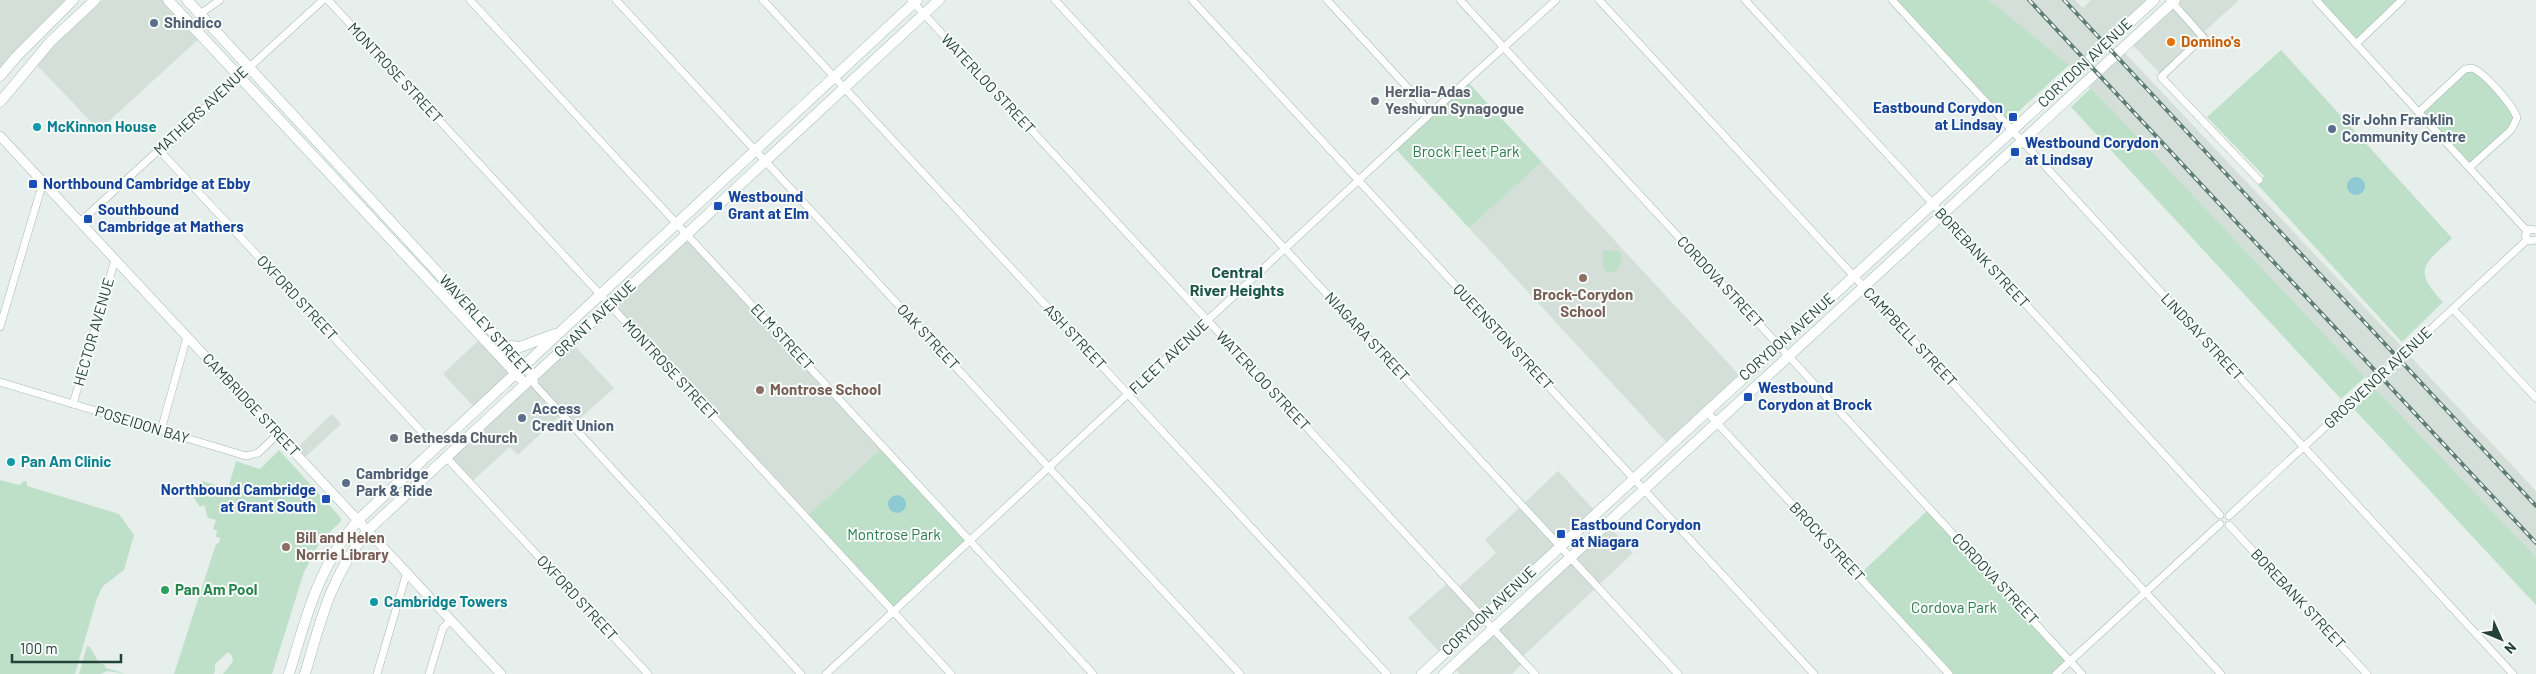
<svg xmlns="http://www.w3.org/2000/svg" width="2536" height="674" font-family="Barlow,sans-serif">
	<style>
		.built { fill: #d4dfda }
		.green { fill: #bfe0c8 }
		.water { fill: #8ec9d4 }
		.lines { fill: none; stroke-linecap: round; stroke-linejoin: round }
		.minor-casing { stroke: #a8b8b2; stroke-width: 8 }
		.tertiary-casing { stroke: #a8b8b2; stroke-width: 10 }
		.secondary-casing { stroke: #a4bbb3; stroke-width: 11 }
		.minor { stroke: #fff; stroke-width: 7 }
		.tertiary { stroke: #fff; stroke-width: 9 }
		.secondary { stroke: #fff; stroke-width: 10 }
		.rail-casing { stroke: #5f7d75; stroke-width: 4 }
		.rail { stroke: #f7fbf9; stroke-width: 2; stroke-dasharray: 5.5; stroke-linecap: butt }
		.service-dot { fill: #5c6f8a; stroke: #f7fbf9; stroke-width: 2 }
		.food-dot { fill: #e8710a; stroke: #f7fbf9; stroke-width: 2 }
		.worship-dot { fill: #6b7280; stroke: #f7fbf9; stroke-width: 2 }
		.transit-dot { fill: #1a4fb4; stroke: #f7fbf9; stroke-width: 2 }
		.culture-dot { fill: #0f9aa8; stroke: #f7fbf9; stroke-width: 2 }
		.education-dot { fill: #8d6e63; stroke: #f7fbf9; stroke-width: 2 }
		.leisure-dot { fill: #2e9e5b; stroke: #f7fbf9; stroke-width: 2 }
		.labels { text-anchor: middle; stroke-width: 4; stroke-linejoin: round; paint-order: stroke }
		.service-label { font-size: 15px; font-weight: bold; fill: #4e5e75; stroke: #f7fbf9; text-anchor: start }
		.food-label { font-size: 15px; font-weight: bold; fill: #c56008; stroke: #f7fbf9; text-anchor: start }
		.street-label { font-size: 15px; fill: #24423a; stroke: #f7fbf9 }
		.worship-label { font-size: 15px; font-weight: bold; fill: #5b616d; stroke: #f7fbf9; text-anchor: start }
		.transit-label { font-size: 15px; font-weight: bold; fill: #164399; stroke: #f7fbf9; text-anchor: start }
		.culture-label { font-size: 15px; font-weight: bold; fill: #0d838f; stroke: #f7fbf9; text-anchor: start }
		.park-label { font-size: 15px; fill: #2d7a4b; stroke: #f7fbf9 }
		.education-label { font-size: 15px; font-weight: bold; fill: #785e54; stroke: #f7fbf9; text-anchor: start }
		.leisure-label { font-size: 15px; font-weight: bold; fill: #27864d; stroke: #f7fbf9; text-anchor: start }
		.neighbourhood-label { font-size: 16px; font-weight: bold; fill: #1f5548; stroke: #f7fbf9 }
	</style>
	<rect width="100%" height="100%" fill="#e6efeb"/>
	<g class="built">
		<polygon points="0,0 68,0 0,76"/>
		<polygon points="103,0 168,0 202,36 99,130 31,59"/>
		<polygon points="1989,0 2075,0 2083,8 2091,0 2147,0 2073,69"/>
		<polygon points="2181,0 2239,0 2205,31 2209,36 2164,78 2133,45"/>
		<polygon points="2124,52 2403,348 2368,380 2088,86"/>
		<polygon points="1542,162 1742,378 1669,445 1469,228"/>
		<polygon points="686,234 884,446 806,517 610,305"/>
		<polygon points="481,338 519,370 476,409 443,374"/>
		<polygon points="571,342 614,388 573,425 562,414 518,455 510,447 470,483 446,457"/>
		<polygon points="2410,356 2536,491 2536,557 2375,388"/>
		<polygon points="332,414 341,424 302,460 294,451"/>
		<polygon points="1558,471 1596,512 1442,655 1408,618 1449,582 1456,590 1496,553 1485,540"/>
		<polygon points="1606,523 1633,553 1521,658 1524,662 1512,674 1460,674 1452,666"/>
	</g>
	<g class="green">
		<polygon points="1892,0 1989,0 2069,65 2006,123"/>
		<polygon points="2316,0 2402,0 2356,44"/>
		<path d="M2281,50L2452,238C2424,265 2412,269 2443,302L2402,342L2258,185L2264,176L2207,117Z"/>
		<polygon points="2472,68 2511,106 2515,124 2470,167 2419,112 2460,73"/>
		<polygon points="1466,80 1542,162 1469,228 1394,147"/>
		<polygon points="2091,88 2365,377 2341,399 2071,107"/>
		<polygon points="1606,250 1618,251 1621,254 1621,264 1615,272 1606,272 1603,267 1603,252"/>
		<polygon points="2375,388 2536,557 2536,605 2354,409"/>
		<polygon points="884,446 970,541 894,612 806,517"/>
		<polygon points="279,450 341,518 341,521 320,542 304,572 272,674 223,674 233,661 232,656 228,652 215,664 215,672 213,674 174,674 216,544 219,543 220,538 216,537 217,531 213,529 216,520 208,518 204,505 200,507 192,495 200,491 202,481 228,489 236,461 260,469"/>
		<polygon points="0,480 19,485 24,481 27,482 27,486 119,514 134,535 124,570 103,586 97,598 75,674 0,674"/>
		<polygon points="1929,509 2071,661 2057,674 1949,674 1858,576"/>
		<polygon points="87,646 90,647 99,663 105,665 106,668 127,674 108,671 100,674 79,674"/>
	</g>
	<g class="water">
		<circle cx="2356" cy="186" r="9"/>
		<circle cx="897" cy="504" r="9"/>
	</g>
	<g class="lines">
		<g class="minor-casing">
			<g id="minor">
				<polyline points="328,0 951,674"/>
				<polyline points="470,0 1093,674"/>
				<polyline points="616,0 1240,674"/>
				<polyline points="763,0 1387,674"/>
				<polyline points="911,0 1535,674"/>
				<polyline points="1055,0 1678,674"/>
				<polyline points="1192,0 1814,674"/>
				<polyline points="1327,0 1431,113"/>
				<polyline points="1460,0 2082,674"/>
				<polyline points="1599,0 2221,674"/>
				<polyline points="1745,0 2220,515"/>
				<polyline points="1892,0 2513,674"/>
				<polyline points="2170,0 2203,37 2161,77 2259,180"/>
				<polyline points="2316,0 2527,231"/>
				<polyline points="200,14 220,0"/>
				<polyline points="2356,44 2402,0"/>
				<path d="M2419,112L2465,69L2472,68C2484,72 2513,105 2517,118L2511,130L2470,167"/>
				<polyline points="159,150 436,447"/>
				<polyline points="80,222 323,0"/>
				<polyline points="2536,230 2529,229 2525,236 2529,241 2536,240"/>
				<polyline points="2453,309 2536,398"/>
				<polyline points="0,327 43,182"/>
				<polyline points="533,376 535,385 801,674"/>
				<polyline points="0,382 246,456 258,453 278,434"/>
				<polyline points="73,404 115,260"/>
				<polyline points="1706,411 1949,674"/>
				<polyline points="161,430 187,337"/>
				<polyline points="446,457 648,674"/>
				<polyline points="2229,516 2527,240"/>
				<polyline points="2229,525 2367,674"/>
				<polyline points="377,674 407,572"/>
				<polyline points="429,674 443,628 451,620"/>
				<polyline points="826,674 1431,113 1556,0"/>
				<polyline points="2056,674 2220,524"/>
			</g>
		</g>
		<g class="tertiary-casing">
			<polyline id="tertiary" points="0,136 501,674"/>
		</g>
		<g class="secondary-casing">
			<g id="secondary">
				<polyline points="168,0 520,378"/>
				<polyline points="187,0 533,376"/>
				<polyline points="0,76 16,57 73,0"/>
				<polyline points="0,102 51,41 95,0"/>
				<polyline points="504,345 520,347 555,334"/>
				<path d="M289,674C307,615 317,569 358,520L917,0"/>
				<path d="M305,674C321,619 331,576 368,530L939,0"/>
				<polyline points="1422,674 2154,0"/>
				<polyline points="1444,674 2175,0"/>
			</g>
		</g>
		<use href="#minor" class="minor"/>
		<use href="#tertiary" class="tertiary"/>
		<use href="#secondary" class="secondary"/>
		<g class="rail-casing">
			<g id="rail">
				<polyline points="2029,0 2536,543"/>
				<polyline points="2064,0 2536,506"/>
			</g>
		</g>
		<use href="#rail" class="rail"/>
	</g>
	<g class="service-dot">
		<circle cx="154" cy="23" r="5"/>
		<circle cx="2332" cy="129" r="5"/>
		<circle cx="522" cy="418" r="5"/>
		<circle cx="346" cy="483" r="5"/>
	</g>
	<circle class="food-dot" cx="2171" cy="42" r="5"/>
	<g class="worship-dot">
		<circle cx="1375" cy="101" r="5"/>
		<circle cx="394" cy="438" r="5"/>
	</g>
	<g class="transit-dot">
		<rect x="2008" y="112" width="10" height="10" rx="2.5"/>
		<rect x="2010" y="147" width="10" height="10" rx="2.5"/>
		<rect x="28" y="179" width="10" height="10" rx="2.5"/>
		<rect x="713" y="201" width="10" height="10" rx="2.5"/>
		<rect x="83" y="214" width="10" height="10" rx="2.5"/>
		<rect x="1743" y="392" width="10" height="10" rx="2.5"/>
		<rect x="321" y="494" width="10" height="10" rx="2.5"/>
		<rect x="1556" y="529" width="10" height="10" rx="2.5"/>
	</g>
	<g class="culture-dot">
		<circle cx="37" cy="127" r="5"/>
		<circle cx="11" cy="462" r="5"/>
		<circle cx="374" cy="602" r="5"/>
	</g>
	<g class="education-dot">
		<circle cx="1583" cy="278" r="5"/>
		<circle cx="760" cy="390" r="5"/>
		<circle cx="286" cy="547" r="5"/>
	</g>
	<circle class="leisure-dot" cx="165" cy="590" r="5"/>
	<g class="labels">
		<g class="service-label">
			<text x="164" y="28">Shindico</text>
			<text x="2342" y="125">Sir John Franklin<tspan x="2342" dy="17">Community Centre</tspan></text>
			<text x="532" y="414">Access<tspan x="532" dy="17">Credit Union</tspan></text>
			<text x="356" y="479">Cambridge<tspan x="356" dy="17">Park &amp; Ride</tspan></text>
		</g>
		<g class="food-label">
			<text x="2181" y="47">Domino's</text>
		</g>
		<g class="street-label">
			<text transform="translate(2085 63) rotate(-43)" y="5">CORYDON AVENUE</text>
			<text transform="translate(395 73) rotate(47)" y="5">MONTROSE STREET</text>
			<text transform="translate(988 84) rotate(47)" y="5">WATERLOO STREET</text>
			<text transform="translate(201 111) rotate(-43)" y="5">MATHERS AVENUE</text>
			<text transform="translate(1982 258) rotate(47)" y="5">BOREBANK STREET</text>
			<text transform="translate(1720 282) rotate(47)" y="5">CORDOVA STREET</text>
			<text transform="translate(297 298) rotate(47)" y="5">OXFORD STREET</text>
			<text transform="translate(595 319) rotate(-43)" y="5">GRANT AVENUE</text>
			<text transform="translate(485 325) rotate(48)" y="5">WAVERLEY STREET</text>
			<text transform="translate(94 332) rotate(-74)" y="5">HECTOR AVENUE</text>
			<text transform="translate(782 337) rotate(47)" y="5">ELM STREET</text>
			<text transform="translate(928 337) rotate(47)" y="5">OAK STREET</text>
			<text transform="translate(1075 337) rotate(47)" y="5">ASH STREET</text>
			<text transform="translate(1367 337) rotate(47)" y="5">NIAGARA STREET</text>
			<text transform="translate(1503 337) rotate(47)" y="5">QUEENSTON STREET</text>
			<text transform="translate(1787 337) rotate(-42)" y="5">CORYDON AVENUE</text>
			<text transform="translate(1910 337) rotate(47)" y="5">CAMPBELL STREET</text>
			<text transform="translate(2202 337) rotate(47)" y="5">LINDSAY STREET</text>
			<text transform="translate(1169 357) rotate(-43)" y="5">FLEET AVENUE</text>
			<text transform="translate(670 370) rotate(47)" y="5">MONTROSE STREET</text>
			<text transform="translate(2378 378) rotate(-43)" y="5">GROSVENOR AVENUE</text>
			<text transform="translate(1263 381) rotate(47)" y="5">WATERLOO STREET</text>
			<text transform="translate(251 405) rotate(47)" y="5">CAMBRIDGE STREET</text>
			<text transform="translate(142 425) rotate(17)" y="5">POSEIDON BAY</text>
			<text transform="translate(1827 542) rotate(47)" y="5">BROCK STREET</text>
			<text transform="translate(1995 579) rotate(47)" y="5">CORDOVA STREET</text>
			<text transform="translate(577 598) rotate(47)" y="5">OXFORD STREET</text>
			<text transform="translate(2298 599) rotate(47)" y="5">BOREBANK STREET</text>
			<text transform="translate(1489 611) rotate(-43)" y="5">CORYDON AVENUE</text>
		</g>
		<g class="worship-label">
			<text x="1385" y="97">Herzlia-Adas<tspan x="1385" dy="17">Yeshurun Synagogue</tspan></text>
			<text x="404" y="443">Bethesda Church</text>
		</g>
		<g class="transit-label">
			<text x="2003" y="113" text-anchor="end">Eastbound Corydon<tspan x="2003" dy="17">at Lindsay</tspan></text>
			<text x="2025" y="148">Westbound Corydon<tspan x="2025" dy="17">at Lindsay</tspan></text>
			<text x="43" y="189">Northbound Cambridge at Ebby</text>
			<text x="728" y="202">Westbound<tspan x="728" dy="17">Grant at Elm</tspan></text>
			<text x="98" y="215">Southbound<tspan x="98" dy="17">Cambridge at Mathers</tspan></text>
			<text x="1758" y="393">Westbound<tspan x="1758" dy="17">Corydon at Brock</tspan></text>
			<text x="316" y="495" text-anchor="end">Northbound Cambridge<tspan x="316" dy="17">at Grant South</tspan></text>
			<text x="1571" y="530">Eastbound Corydon<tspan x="1571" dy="17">at Niagara</tspan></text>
		</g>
		<g class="culture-label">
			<text x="47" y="132">McKinnon House</text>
			<text x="21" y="467">Pan Am Clinic</text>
			<text x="384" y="607">Cambridge Towers</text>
		</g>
		<g class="park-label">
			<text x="1466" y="157">Brock Fleet Park</text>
			<text x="894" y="540">Montrose Park</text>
			<text x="1954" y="613">Cordova Park</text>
		</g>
		<g class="education-label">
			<text x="1583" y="300" text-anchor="middle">Brock-Corydon<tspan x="1583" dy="17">School</tspan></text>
			<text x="770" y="395">Montrose School</text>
			<text x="296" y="543">Bill and Helen<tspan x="296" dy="17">Norrie Library</tspan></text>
		</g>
		<g class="leisure-label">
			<text x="175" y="595">Pan Am Pool</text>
		</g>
		<g class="neighbourhood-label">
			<text x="1237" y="278">Central<tspan x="1237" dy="18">River Heights</tspan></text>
		</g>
	</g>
	<g transform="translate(2501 639) rotate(134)" stroke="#f7fbf9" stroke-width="4" paint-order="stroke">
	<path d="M0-4L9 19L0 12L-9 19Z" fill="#24423a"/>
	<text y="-8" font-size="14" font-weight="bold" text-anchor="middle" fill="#24423a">N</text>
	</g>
	<path d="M12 654v8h109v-8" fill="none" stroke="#24423a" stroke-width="2.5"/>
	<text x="20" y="654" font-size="15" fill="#24423a" stroke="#f7fbf9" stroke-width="4" paint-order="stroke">100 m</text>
</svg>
